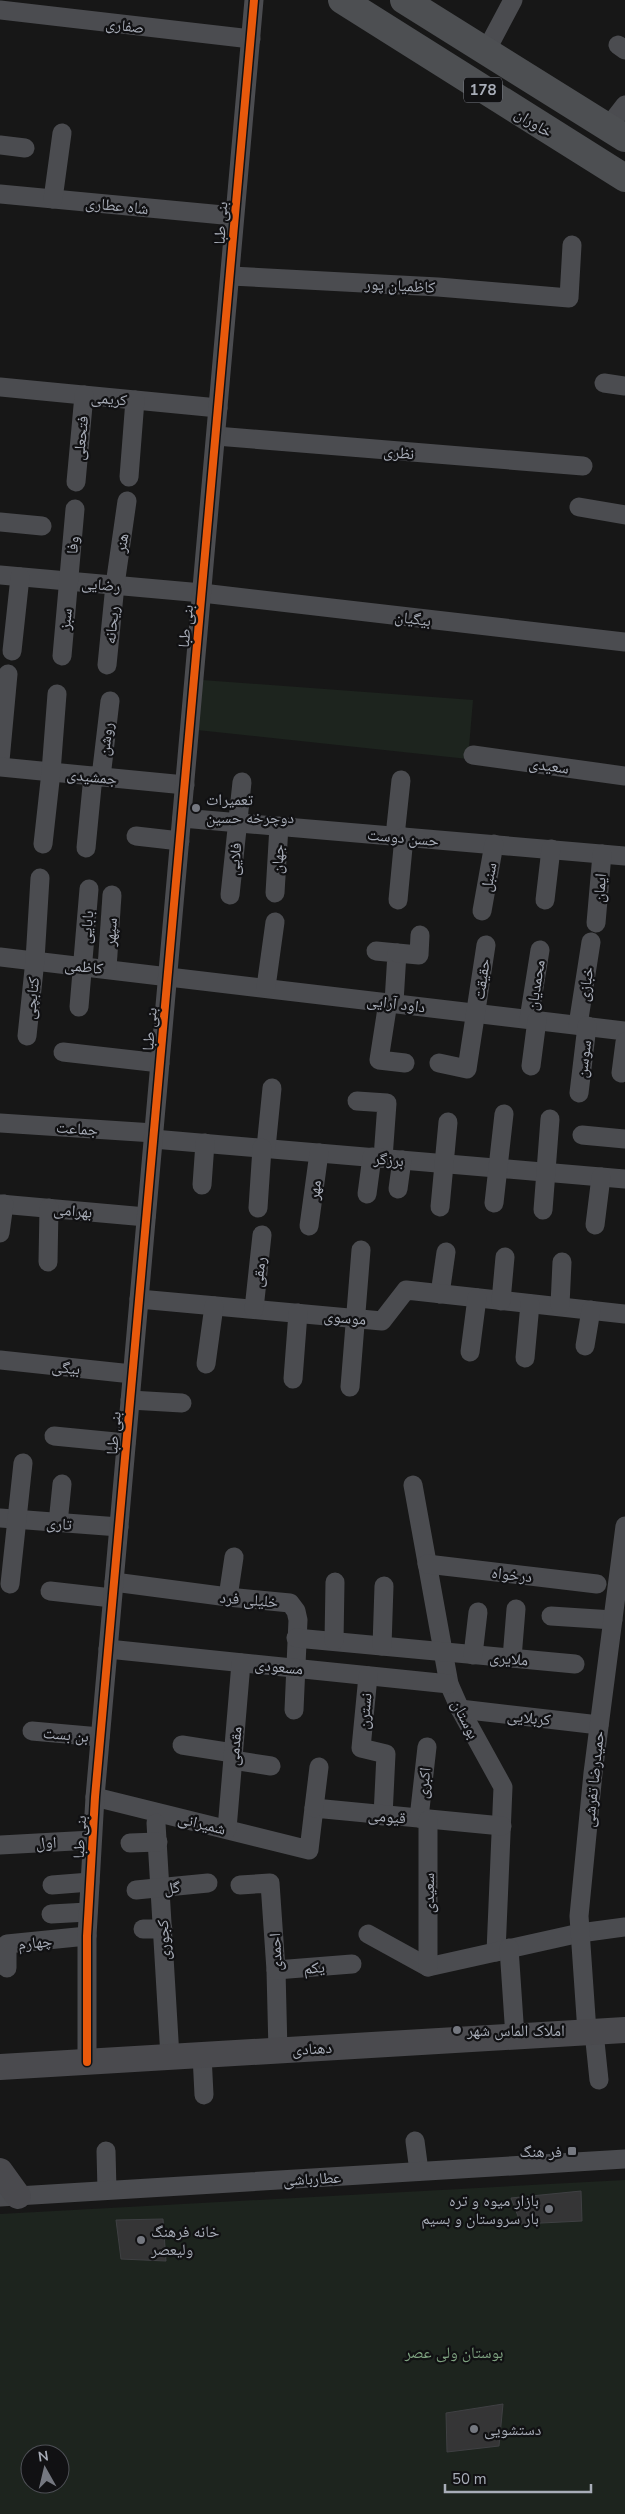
<svg xmlns="http://www.w3.org/2000/svg" width="625" height="2514" font-family="'Nunito Sans','Noto Naskh Arabic',sans-serif">
	<style>
		.green { fill: #1d241e; fill-rule: evenodd }
		.building { fill: #353536; stroke: #3f4043 }
		.lines { fill: none; stroke-linecap: round; stroke-linejoin: round }
		.street { stroke: #4b4c50; stroke-width: 19 }
		.secondary { stroke: #4a4a4e; stroke-width: 26 }
		.primary { stroke: #4d4f52; stroke-width: 28 }
		.cycleway-casing { stroke: #111113; stroke-width: 11 }
		.cycleway { stroke: #e8590c; stroke-width: 8 }
		.poi-dot { fill: #757880; stroke: #111113; stroke-width: 2 }
		.labels { text-anchor: middle; stroke-width: 4.5; stroke-linejoin: round; paint-order: stroke }
		.shield { fill: #111113; stroke: #7b7e86; stroke-width: 1 }
		.shield-label { font-size: 15px; font-weight: bold; fill: #a8adb8 }
		.street-label { font-size: 16px; fill: #a8adb8; stroke: #111113 }
		.poi-label { font-size: 16px; fill: #a8adb8; stroke: #111113; text-anchor: start }
		.park-label { font-size: 16px; fill: #7fa381; stroke: #111113 }
	</style>
	<rect width="100%" height="100%" fill="#171717"/>
	<g class="green">
		<polygon points="202,680 473,700 468,759 197,730"/>
		<path d="M625,2180V2514H0V2214ZM30,2454H60V2484H30Z"/>
	</g>
	<g class="building">
		<polygon points="581,2191 582,2221 521,2224 511,2198"/>
		<polygon points="163,2219 166,2261 121,2259 116,2220"/>
		<polygon points="503,2404 499,2446 447,2452 446,2413"/>
	</g>
	<g class="lines">
		<g class="street">
			<polyline points="0,10 251,39"/>
			<polyline points="618,45 625,50"/>
			<polyline points="486,51 513,0"/>
			<polyline points="608,127 625,105"/>
			<polyline points="0,145 25,148"/>
			<polyline points="0,194 234,216"/>
			<polyline points="53,199 62,133"/>
			<polyline points="231,276 438,287 569,298 572,245"/>
			<polyline points="604,383 625,386"/>
			<polyline points="0,387 218,408"/>
			<polyline points="216,436 583,466"/>
			<polyline points="129,477 135,400"/>
			<polyline points="76,482 84,395"/>
			<polyline points="579,507 625,515"/>
			<polyline points="0,522 42,526"/>
			<polyline points="0,575 202,593 625,642"/>
			<polyline points="12,651 20,577"/>
			<polyline points="62,656 75,509"/>
			<polyline points="107,665 115,585 127,501"/>
			<polyline points="473,755 625,776"/>
			<polyline points="0,761 8,674"/>
			<polyline points="0,767 185,785"/>
			<polyline points="101,777 110,701"/>
			<polyline points="182,818 625,856"/>
			<polyline points="136,836 180,841"/>
			<polyline points="395,836 401,780"/>
			<polyline points="43,844 51,772 57,694"/>
			<polyline points="86,848 93,776"/>
			<polyline points="275,893 279,826"/>
			<polyline points="230,895 242,782"/>
			<polyline points="398,900 404,837"/>
			<polyline points="545,900 551,849"/>
			<polyline points="482,911 494,844"/>
			<polyline points="596,923 602,854"/>
			<polyline points="376,951 397,953 394,1002"/>
			<polyline points="397,953 419,955 420,935"/>
			<polyline points="0,957 625,1031"/>
			<polyline points="107,968 112,895"/>
			<polyline points="266,987 275,922"/>
			<polyline points="388,1002 379,1060 405,1063"/>
			<polyline points="79,1007 89,889"/>
			<polyline points="529,1019 540,950"/>
			<polyline points="578,1025 591,942"/>
			<polyline points="27,1036 35,960 40,878"/>
			<polyline points="63,1052 160,1063"/>
			<polyline points="439,1063 467,1069 486,945"/>
			<polyline points="531,1066 537,1020"/>
			<polyline points="621,1073 625,1042"/>
			<polyline points="579,1093 587,1026"/>
			<polyline points="357,1101 387,1103 383,1158"/>
			<polyline points="0,1123 154,1133"/>
			<polyline points="582,1135 625,1139"/>
			<polyline points="153,1139 625,1179"/>
			<polyline points="266,1148 272,1088"/>
			<polyline points="202,1185 205,1143"/>
			<polyline points="398,1189 402,1160"/>
			<polyline points="367,1194 372,1157"/>
			<polyline points="494,1203 504,1114"/>
			<polyline points="0,1204 146,1217"/>
			<polyline points="440,1207 448,1122"/>
			<polyline points="258,1208 262,1148"/>
			<polyline points="543,1210 550,1119"/>
			<polyline points="595,1225 601,1177"/>
			<polyline points="309,1226 319,1153"/>
			<polyline points="0,1233 4,1204"/>
			<polyline points="48,1262 49,1208"/>
			<polyline points="440,1294 446,1252"/>
			<polyline points="139,1299 382,1321 406,1290 625,1314"/>
			<polyline points="501,1301 505,1257"/>
			<polyline points="560,1305 562,1262"/>
			<polyline points="254,1309 262,1235"/>
			<polyline points="585,1346 591,1310"/>
			<polyline points="470,1352 477,1298"/>
			<polyline points="525,1358 530,1304"/>
			<polyline points="0,1360 132,1374"/>
			<polyline points="206,1364 214,1306"/>
			<polyline points="293,1379 298,1313"/>
			<polyline points="350,1387 361,1250"/>
			<polyline points="130,1400 182,1403"/>
			<polyline points="54,1436 126,1443"/>
			<polyline points="413,1485 449,1684 460,1709 503,1787 496,1952"/>
			<polyline points="0,1518 119,1527"/>
			<polyline points="58,1523 62,1484"/>
			<polyline points="427,1564 597,1584"/>
			<polyline points="114,1582 228,1597 290,1603 296,1611 298,1620 294,1710"/>
			<polyline points="10,1584 23,1463"/>
			<polyline points="50,1591 112,1598"/>
			<polyline points="228,1597 234,1557"/>
			<polyline points="551,1616 613,1620"/>
			<polyline points="296,1638 575,1664"/>
			<polyline points="334,1641 335,1582"/>
			<polyline points="382,1646 384,1586"/>
			<polyline points="108,1649 449,1684"/>
			<polyline points="473,1655 478,1612"/>
			<polyline points="512,1658 516,1609"/>
			<polyline points="368,1676 361,1748 386,1754 383,1816"/>
			<polyline points="460,1709 599,1725"/>
			<polyline points="32,1731 100,1737"/>
			<polyline points="182,1745 233,1753"/>
			<polyline points="233,1760 271,1766"/>
			<polyline points="95,1797 309,1850 314,1808 502,1826"/>
			<polyline points="314,1808 319,1767"/>
			<polyline points="419,1818 427,1747"/>
			<polyline points="156,1823 170,2057"/>
			<polyline points="227,1829 241,1663"/>
			<polyline points="130,1843 158,1842"/>
			<polyline points="0,1845 92,1840"/>
			<polyline points="52,1885 90,1882"/>
			<polyline points="240,1885 270,1883 276,1970 278,2051"/>
			<polyline points="136,1890 208,1883"/>
			<polyline points="51,1914 88,1912"/>
			<polyline points="143,1929 163,1929"/>
			<polyline points="368,1934 428,1967 580,1933 625,1927"/>
			<polyline points="509,1948 515,2037"/>
			<polyline points="428,1967 428,1820"/>
			<polyline points="7,1968 7,1944 87,1936"/>
			<polyline points="276,1970 352,1964"/>
			<polyline points="587,2032 579,1916 593,1773 625,1526"/>
			<polyline points="594,2032 599,2080"/>
			<polyline points="202,2055 204,2095"/>
			<polyline points="87,2062 87,1936 95,1797 254,0"/>
			<polyline points="415,2141 419,2171"/>
			<polyline points="106,2151 107,2190"/>
			<polyline points="0,2197 625,2159"/>
		</g>
		<g class="secondary">
			<polyline points="0,2067 625,2030"/>
			<polyline points="0,2171 18,2196"/>
		</g>
		<g class="primary">
			<polyline points="342,0 625,178"/>
			<polyline points="404,0 625,138"/>
		</g>
		<g class="cycleway-casing">
			<polyline id="cycleway" points="87,2062 87,1936 95,1797 254,0"/>
		</g>
		<use href="#cycleway" class="cycleway"/>
	</g>
	<g class="poi-dot">
		<circle cx="196" cy="808" r="5"/>
		<circle cx="457" cy="2030" r="5"/>
		<rect x="567" y="2146" width="10" height="10" rx="2.5"/>
		<circle cx="549" cy="2209" r="5"/>
		<circle cx="141" cy="2240" r="5"/>
		<circle cx="474" cy="2429" r="5"/>
	</g>
	<g class="labels">
		<rect class="shield" x="464" y="77.5" width="38" height="25" rx="4"/>
		<g class="shield-label">
			<text x="483" y="95">178</text>
		</g>
		<g class="street-label">
			<text transform="translate(125 25) rotate(7)" y="6">صفاری</text>
			<text transform="translate(534 122) rotate(32)" y="6">خاوران</text>
			<text transform="translate(117 205) rotate(6)" y="6">شاه عطاری</text>
			<text transform="translate(220 223) rotate(-86)" y="6">بنی طبا</text>
			<text transform="translate(400 285) rotate(3)" y="6">کاظمیان پور</text>
			<text transform="translate(109 398) rotate(5)" y="6">کریمی</text>
			<text transform="translate(80 438) rotate(-84)" y="6">فتحعلی</text>
			<text transform="translate(399 452) rotate(6)" y="6">نظری</text>
			<text transform="translate(121 543) rotate(-82)" y="6">هنر</text>
			<text transform="translate(72 545) rotate(-85)" y="6">وفا</text>
			<text transform="translate(101 584) rotate(5)" y="6">رضایی</text>
			<text transform="translate(413 618) rotate(7)" y="6">بیگیان</text>
			<text transform="translate(65 619) rotate(-85)" y="6">سبز</text>
			<text transform="translate(111 625) rotate(-84)" y="6">ریحانه</text>
			<text transform="translate(185 626) rotate(-84)" y="6">بنی طبا</text>
			<text transform="translate(105 739) rotate(-83)" y="6">روشن</text>
			<text transform="translate(549 765) rotate(8)" y="6">سعیدی</text>
			<text transform="translate(92 776) rotate(6)" y="6">جمشیدی</text>
			<text transform="translate(403 837) rotate(5)" y="6">حسن دوست</text>
			<text transform="translate(234 859) rotate(-85)" y="6">فلایی</text>
			<text transform="translate(277 859) rotate(-87)" y="6">جهان</text>
			<text transform="translate(488 877) rotate(-80)" y="6">سنبل</text>
			<text transform="translate(599 888) rotate(-86)" y="6">ایمان</text>
			<text transform="translate(86 927) rotate(-85)" y="6">بابایی</text>
			<text transform="translate(110 932) rotate(-86)" y="6">سپهر</text>
			<text transform="translate(84 966) rotate(6)" y="6">کاظمی</text>
			<text transform="translate(481 979) rotate(-82)" y="6">حقیقت</text>
			<text transform="translate(585 984) rotate(-81)" y="6">خبازی</text>
			<text transform="translate(535 985) rotate(-81)" y="6">محمدیان</text>
			<text transform="translate(31 998) rotate(-84)" y="6">کتابچی</text>
			<text transform="translate(396 1003) rotate(7)" y="6">داود آرایی</text>
			<text transform="translate(149 1029) rotate(-85)" y="6">بنی طبا</text>
			<text transform="translate(583 1059) rotate(-83)" y="6">سوسن</text>
			<text transform="translate(77 1128) rotate(4)" y="6">جماعت</text>
			<text transform="translate(389 1159) rotate(5)" y="6">برزگر</text>
			<text transform="translate(314 1190) rotate(-83)" y="6">مهر</text>
			<text transform="translate(73 1210) rotate(5)" y="6">بهرامی</text>
			<text transform="translate(258 1272) rotate(-84)" y="6">رمقی</text>
			<text transform="translate(345 1317) rotate(5)" y="6">موسوی</text>
			<text transform="translate(66 1367) rotate(6)" y="6">بیگی</text>
			<text transform="translate(113 1433) rotate(-85)" y="6">بنی طبا</text>
			<text transform="translate(59 1523) rotate(4)" y="6">تاری</text>
			<text transform="translate(512 1574) rotate(6)" y="6">درخواه</text>
			<text transform="translate(249 1599) rotate(5)" y="6">خلیلی فرد</text>
			<text transform="translate(509 1658) rotate(5)" y="6">ملایری</text>
			<text transform="translate(279 1666) rotate(6)" y="6">مسعودی</text>
			<text transform="translate(364 1711) rotate(-85)" y="6">نسترن</text>
			<text transform="translate(529 1717) rotate(6)" y="6">کربلایی</text>
			<text transform="translate(466 1719) rotate(63)" y="6">بوستان</text>
			<text transform="translate(66 1734) rotate(5)" y="6">بن بست</text>
			<text transform="translate(234 1746) rotate(-85)" y="6">مقدمی</text>
			<text transform="translate(593 1779) rotate(-84)" y="6">حمیدرضا تفرشی</text>
			<text transform="translate(423 1783) rotate(-84)" y="6">اکبری</text>
			<text transform="translate(387 1816) rotate(5)" y="6">قیومی</text>
			<text transform="translate(202 1823) rotate(14)" y="6">شمیرانی</text>
			<text transform="translate(79 1837) rotate(-87)" y="6">بنی طبا</text>
			<text transform="translate(46 1842) rotate(-3)" y="6">اول</text>
			<text transform="translate(172 1887) rotate(-5)" y="6">گل</text>
			<text transform="translate(428 1893) rotate(-90)" y="6">سعیدی</text>
			<text transform="translate(163 1940) rotate(-93)" y="6">کجوری</text>
			<text transform="translate(35 1942) rotate(-6)" y="6">چهارم</text>
			<text transform="translate(275 1952) rotate(-93)" y="6">احمدی</text>
			<text transform="translate(314 1967) rotate(-5)" y="6">یکم</text>
			<text transform="translate(312 2048) rotate(-3)" y="6">دهنادی</text>
			<text transform="translate(312 2178) rotate(-3)" y="6">عطارباشی</text>
		</g>
		<g class="poi-label">
			<text x="206" y="805">تعمیرات<tspan x="206" dy="18">دوچرخه حسین</tspan></text>
			<text x="467" y="2036">املاک الماس شهر</text>
			<text x="562" y="2157" text-anchor="end">فر هنگ</text>
			<text x="539" y="2206" text-anchor="end">بازار میوه و تره<tspan x="539" dy="18">بار سروستان و بسیم</tspan></text>
			<text x="151" y="2237">خانه فرهنگ<tspan x="151" dy="18">ولیعصر</tspan></text>
			<text x="484" y="2435">دستشویی</text>
		</g>
		<g class="park-label">
			<text x="454" y="2358">بوستان ولی عصر</text>
		</g>
	</g>
	<g transform="translate(45 2469) rotate(352)"><circle r="24" fill="#111113" stroke="#4d4f55"/>
	<path d="M0-4L9 19L0 12L-9 19Z" fill="#757880"/>
	<text y="-8" font-size="14" font-weight="bold" text-anchor="middle" fill="#a8adb8">N</text>
	</g>
	<path d="M445 2484v8h146v-8" fill="none" stroke="#a8adb8" stroke-width="2.5"/>
	<text x="452" y="2484" font-size="15" fill="#a8adb8" stroke="#111113" stroke-width="4" paint-order="stroke">50 m</text>
</svg>
